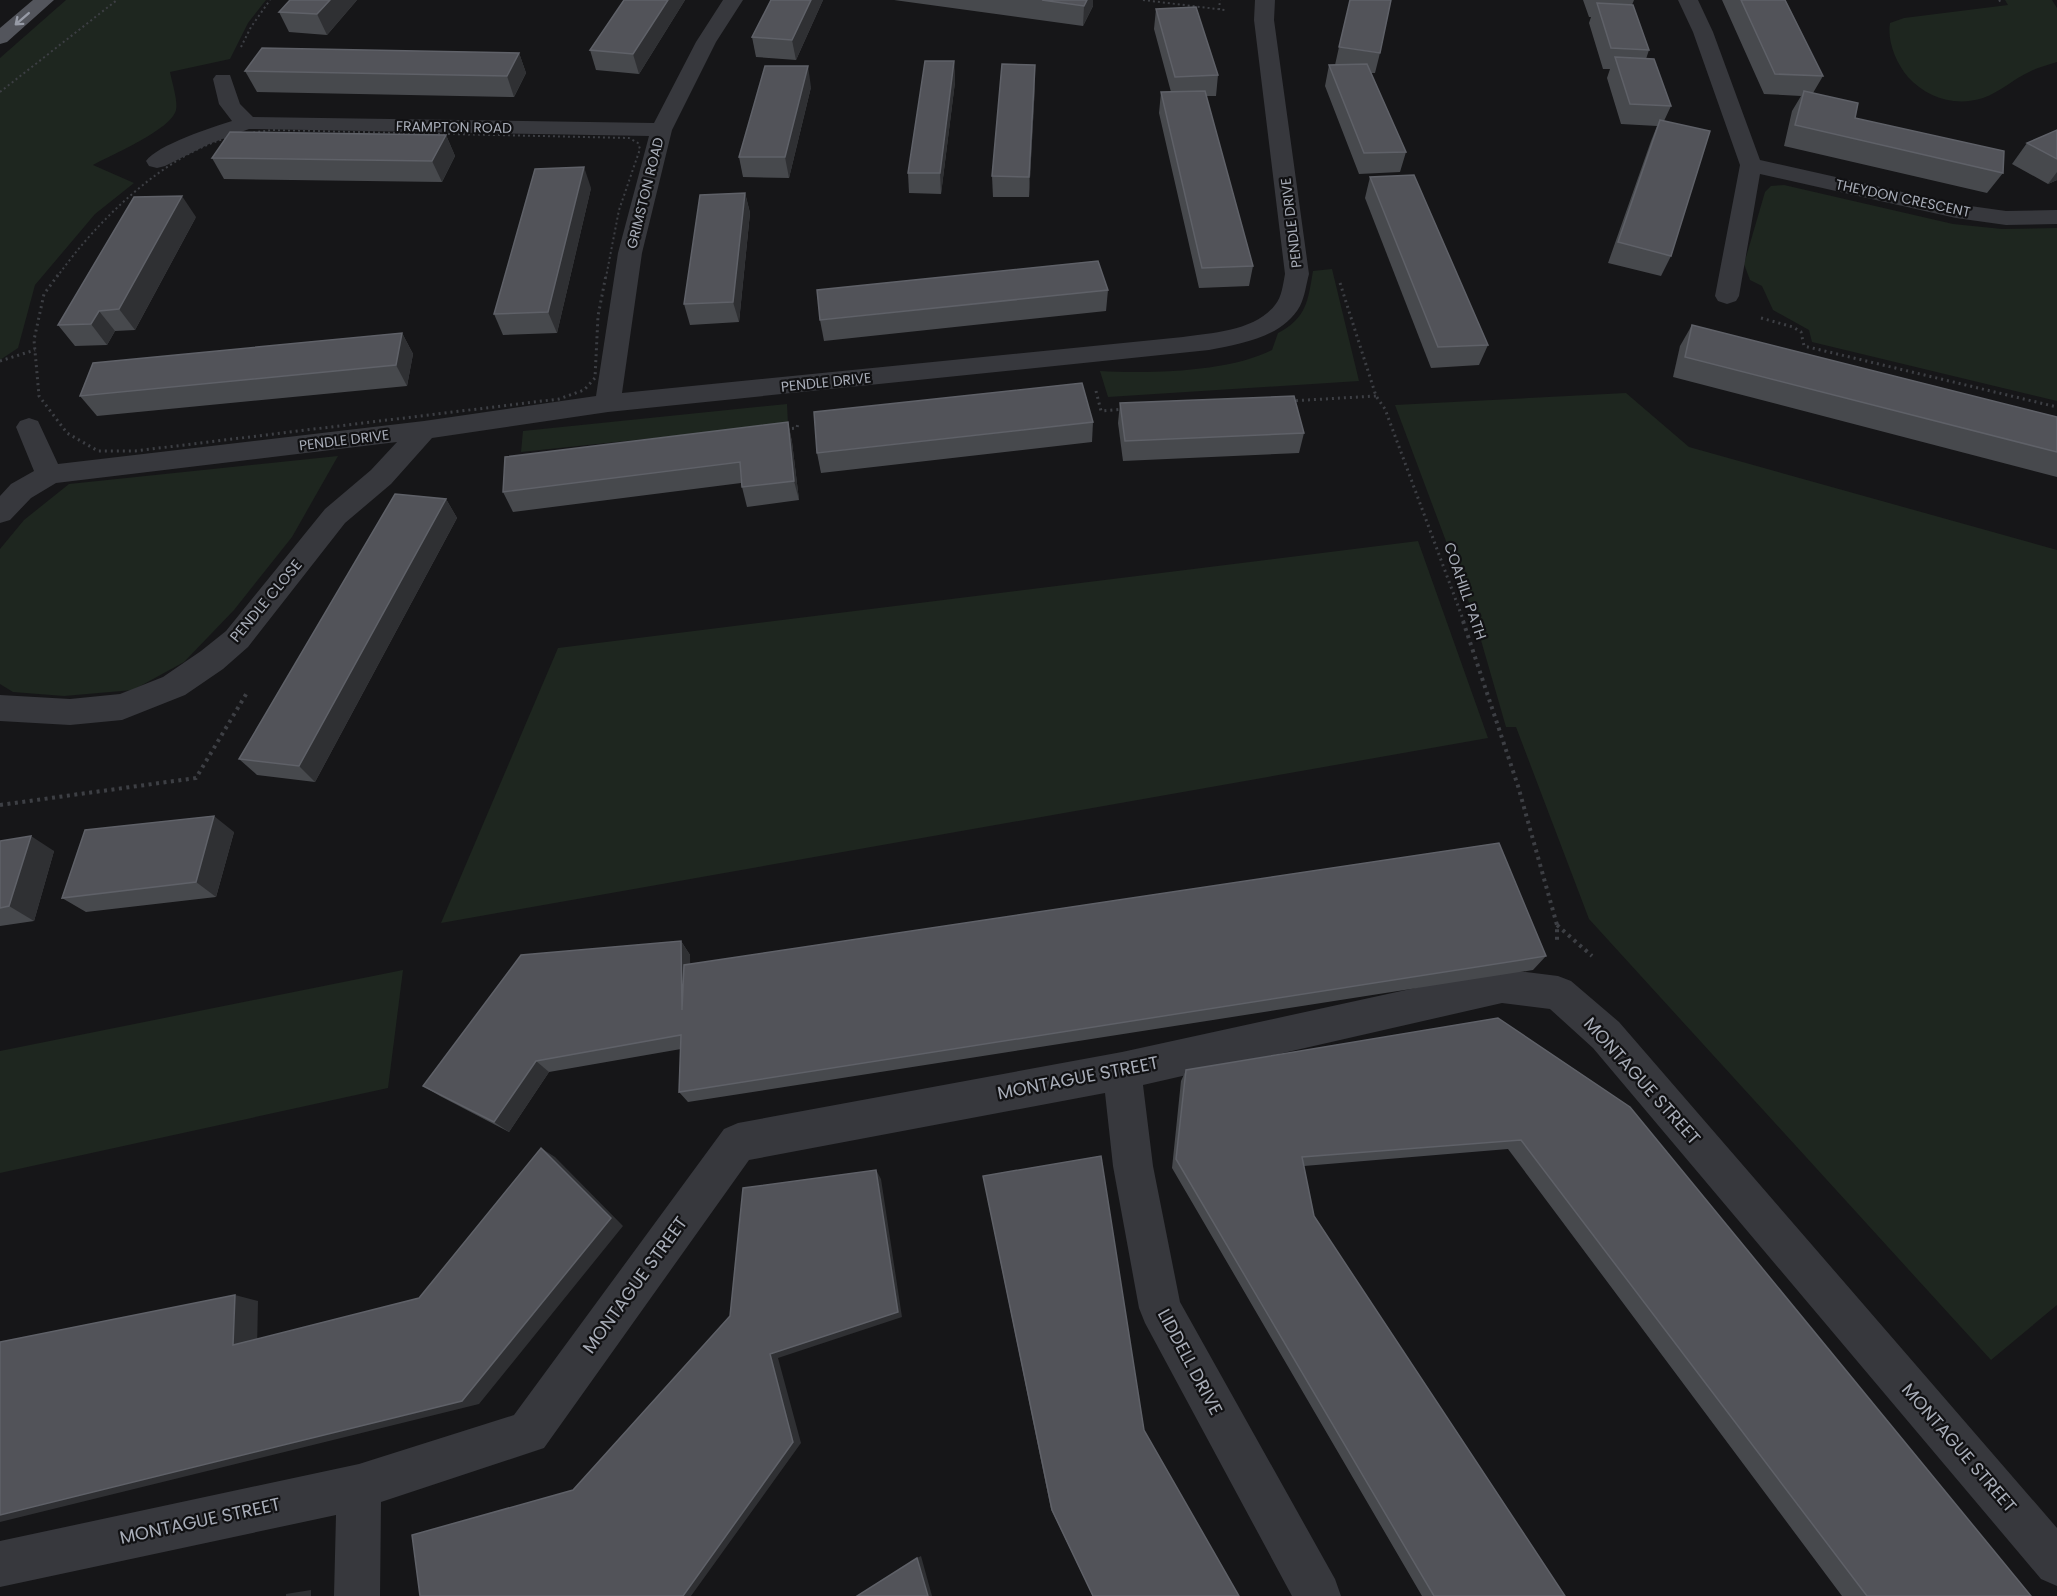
<svg xmlns="http://www.w3.org/2000/svg" width="2057" height="1596" font-family="Poppins,sans-serif">
	<style>
		.green { fill: #1e261f }
		.lines { fill: none; stroke-linecap: round; stroke-linejoin: round }
		.path-far2 { stroke: #3d3f44; stroke-width: 2; stroke-dasharray: 2 3; stroke-linecap: butt }
		.path-far1 { stroke: #3d3f44; stroke-width: 3; stroke-dasharray: 2 4; stroke-linecap: butt }
		.path { stroke: #3d3f44; stroke-width: 4; stroke-dasharray: 3 4.5; stroke-linecap: butt }
		.minor { fill: #37383d; fill-rule: evenodd }
		.primary { fill: #53555c; fill-rule: evenodd }
		.wall { fill: #47494d }
		.shaded-wall { fill: #2f3033 }
		.building { fill: #525359; stroke: #5f6168; stroke-width: 1.5 }
		.oneway { stroke: #979ba6 }
		.labels { text-anchor: middle; stroke-width: 4.5; stroke-linejoin: round; paint-order: stroke }
		.far-street-label { font-size: 14px; fill: #a8adb8; stroke: #111113 }
		.street-label { font-size: 15px; fill: #a8adb8; stroke: #111113 }
		.near-street-label { font-size: 18px; fill: #a8adb8; stroke: #111113 }
	</style>
	<rect width="100%" height="100%" fill="#161618"/>
	<g class="green">
		<path d="M66,0H266L248,23L230,59L170,72C172,83 178,100 176,110C171,130 111,155 93,165L134,183L95,214L35,285L18,348L0,360V58Z"/>
		<path d="M2005,0H2052L2057,8V62C2048,65 2039,67 2031,71C2015,78 2000,92 1983,98C1955,107 1927,98 1908,77C1896,63 1887,41 1890,23L1904,18L2008,5Z"/>
		<polygon points="1784,185 1953,224 2002,229 2057,228 2057,401 1812,342 1809,330 1773,310 1762,286 1750,280 1744,264 1765,192 1771,186"/>
		<path d="M1332,269L1359,381L1108,397L1100,371C1149,374 1229,372 1272,350L1278,333C1307,318 1308,300 1313,271Z"/>
		<polygon points="1626,393 1689,447 2057,550 2057,1305 1991,1360 1589,919 1516,727 1506,727 1474,616 1395,405"/>
		<polygon points="787,404 788,424 521,452 523,431"/>
		<polygon points="338,456 292,537 234,610 184,662 133,690 64,696 13,692 0,684 0,549 24,520 69,484"/>
		<polygon points="1418,541 1488,738 441,923 558,648"/>
		<polygon points="403,970 388,1088 0,1173 0,1051"/>
	</g>
	<g class="lines">
		<g class="path-far2">
			<polyline points="1143,0 1225,10"/>
			<polyline points="1999,0 2002,4"/>
			<polyline points="1219,10 1220,0"/>
			<polyline points="241,47 251,27 270,0"/>
			<polyline points="0,92 117,0"/>
			<path d="M57,277C96,222 166,152 234,136C246,133 259,132 271,130L629,138L638,143L640,149L619,210L606,277"/>
		</g>
		<g class="path-far1">
			<polyline points="58,275 44,294 34,340 39,396 67,433 98,451 135,451 559,399 584,390 595,378 598,316 606,275"/>
			<polyline points="1340,283 1376,396 1385,409 1464,622"/>
			<polyline points="1761,318 1793,327 1801,332 1804,346 2057,407"/>
			<polyline points="0,361 35,350"/>
			<polyline points="1096,391 1101,411 1124,409"/>
			<polyline points="1290,401 1376,396"/>
			<polyline points="786,429 797,428 798,423"/>
		</g>
		<g class="path">
			<polyline points="1463,621 1518,786 1557,925 1557,944"/>
			<polyline points="0,805 196,778 248,691"/>
			<polyline points="1557,925 1592,956"/>
		</g>
		<g class="minor">
			<path d="M723,0H743L716,42L672,130L642,253L622,393L1183,337C1212,333 1255,331 1275,305C1282,297 1283,284 1285,274L1254,20L1255,0H1275L1274,20L1309,274C1306,285 1305,296 1300,306C1283,337 1241,344 1209,350L608,412L432,438L391,484L345,523L248,647L223,669L185,695L122,720L70,725L0,721V695L70,699L120,694L163,677L201,651L226,631L325,509L371,470L397,442L56,483L31,498L10,520L0,523V496L11,484L34,471L16,427L20,421L29,418L38,421L58,464L424,421L596,396L618,253L649,136L249,129L209,144L165,166L157,168L149,166L146,161C157,145 213,127 232,121L219,104L213,79L216,75H230L240,104L253,117L654,123L696,42Z"/>
			<polygon points="1678,0 1698,0 1713,32 1760,160 1956,204 2006,211 2057,210 2057,224 2006,225 1956,218 1760,174 1739,296 1736,301 1727,304 1718,301 1715,296 1740,165 1693,32"/>
			<polygon points="1502,969 1558,976 1571,981 1619,1022 2057,1528 2057,1586 2041,1579 1593,1048 1550,1009 1502,1003 1143,1085 1153,1166 1180,1302 1335,1579 1341,1596 1292,1596 1145,1323 1139,1308 1113,1166 1105,1093 749,1160 544,1448 381,1502 380,1596 334,1596 336,1515 0,1587 0,1541 359,1464 514,1415 724,1129 738,1123 1122,1052"/>
		</g>
		<polygon class="primary" points="33,0 54,0 7,42 0,44 0,28"/>
	</g>
	<g class="wall">
		<polygon points="357,0 327,35 289,32 279,12"/>
		<polygon points="624,0 685,0 639,74 596,70 590,50"/>
		<polygon points="771,0 823,0 796,60 756,57 752,37"/>
		<polygon points="894,0 1093,0 1093,6 1083,26"/>
		<polygon points="1583,0 1634,0 1632,5 1649,50 1646,59 1671,106 1664,121 1671,256 1661,276 1608,263 1651,141 1657,126 1621,124 1607,78 1610,69 1603,69 1589,23 1591,17 1589,17"/>
		<polygon points="1722,0 1785,0 1823,76 1813,93 1855,118 2003,173 1987,193 1784,146 1792,111 1801,96 1764,94"/>
		<polygon points="1156,9 1218,75 1216,96 1206,96 1253,266 1249,286 1199,288 1159,113 1161,92 1171,92 1154,29"/>
		<polygon points="1339,47 1380,53 1375,73 1371,73 1406,152 1400,172 1359,174 1325,86 1329,65 1335,65"/>
		<polygon points="519,53 526,73 514,97 257,92 245,71"/>
		<polygon points="954,61 955,82 941,194 909,193 908,173"/>
		<polygon points="1035,65 1035,85 1029,197 993,197 992,176"/>
		<polygon points="811,87 789,178 743,177 739,157"/>
		<polygon points="2057,130 2057,180 2048,184 2012,164 2027,143"/>
		<polygon points="446,135 455,156 442,182 224,179 212,158"/>
		<polygon points="1370,177 1488,345 1479,365 1431,368 1365,198"/>
		<polygon points="591,188 557,333 503,335 494,314"/>
		<polygon points="745,193 750,213 739,322 690,325 684,304"/>
		<polygon points="196,217 135,330 115,331 107,345 75,346 58,325"/>
		<polygon points="1108,290 1106,311 824,341 820,320"/>
		<polygon points="1692,325 2057,417 2057,477 1673,377 1680,346"/>
		<polygon points="402,333 413,354 407,386 97,416 80,396"/>
		<polygon points="1120,403 1304,433 1299,453 1123,461 1118,423"/>
		<polygon points="788,422 792,442 799,500 747,507 741,483 513,512 503,492"/>
		<polygon points="1093,422 1092,442 821,473 817,453"/>
		<polygon points="446,499 457,518 315,782 257,775 239,759"/>
		<polygon points="234,832 216,897 86,912 62,898"/>
		<polygon points="0,841 54,851 34,921 0,926"/>
		<polygon points="681,941 690,955 690,964 1546,956 1533,970 688,1102 679,1092 681,1049 549,1072 509,1132 440,1096 423,1086"/>
		<polygon points="1498,1018 2031,1596 1842,1596 1508,1149 1304,1166 1314,1216 1565,1596 1422,1596 1172,1168 1181,1081 1186,1070"/>
		<polygon points="983,1176 1093,1596 1051,1509"/>
	</g>
	<g class="shaded-wall">
		<polygon points="330,0 357,0 327,35 317,14"/>
		<polygon points="668,0 685,0 639,74 633,54"/>
		<polygon points="811,0 823,0 796,60 792,40"/>
		<polygon points="1087,0 1093,0 1093,6 1083,26 1084,6"/>
		<polygon points="519,53 526,73 514,97 507,76"/>
		<polygon points="954,61 955,82 941,194 940,173"/>
		<polygon points="1035,65 1035,85 1029,197 1029,177"/>
		<polygon points="808,66 811,87 789,178 785,157"/>
		<polygon points="446,135 455,156 442,182 432,161"/>
		<polygon points="584,167 591,188 557,333 548,312"/>
		<polygon points="2057,172 2057,180 2048,184"/>
		<polygon points="745,193 750,213 739,322 733,302"/>
		<polygon points="182,196 196,217 135,330 119,309"/>
		<polygon points="99,311 115,331 107,345 91,324"/>
		<polygon points="402,333 413,354 407,386 396,365"/>
		<polygon points="788,422 792,442 799,500 794,481"/>
		<polygon points="446,499 457,518 315,782 299,766"/>
		<polygon points="214,816 234,832 216,897 196,882"/>
		<polygon points="31,836 54,851 34,921 9,906"/>
		<polygon points="681,941 690,955 691,1022 682,1010"/>
		<polygon points="536,1061 549,1072 509,1132 494,1122"/>
		<polygon points="541,1148 555,1157 623,1226 479,1404 0,1522 0,1515 462,1401"/>
		<polygon points="876,1170 881,1179 902,1317 778,1358 801,1443 691,1596 683,1596 770,1354"/>
		<polygon points="235,1295 258,1301 257,1349 233,1345"/>
		<polygon points="921,1556 932,1596 928,1596 917,1558"/>
		<polygon points="311,1590 311,1596 286,1596 286,1594"/>
	</g>
	<g class="building">
		<polygon points="290,0 330,0 317,14 279,12"/>
		<polygon points="624,0 668,0 633,54 590,50"/>
		<polygon points="771,0 811,0 792,40 752,37"/>
		<polygon points="1042,0 1087,0 1084,6"/>
		<polygon points="1350,0 1391,0 1380,53 1339,47"/>
		<polygon points="1741,0 1785,0 1823,76 1775,74"/>
		<polygon points="1597,3 1633,5 1649,50 1611,48"/>
		<polygon points="1196,7 1218,75 1175,77 1156,9"/>
		<polygon points="262,48 519,53 507,76 245,71"/>
		<polygon points="1615,57 1654,59 1671,106 1630,104"/>
		<polygon points="925,61 954,61 940,173 908,173"/>
		<polygon points="1002,64 1035,65 1029,177 992,176"/>
		<polygon points="1367,64 1406,152 1364,153 1329,65"/>
		<polygon points="765,66 808,66 785,157 739,157"/>
		<polygon points="1205,91 1253,266 1202,268 1161,92"/>
		<polygon points="1804,91 1858,103 1855,118 2004,151 2003,173 1795,125"/>
		<polygon points="1660,120 1710,131 1671,256 1618,242"/>
		<polygon points="2057,130 2057,159 2027,143"/>
		<polygon points="230,132 446,135 432,161 212,158"/>
		<polygon points="584,167 548,312 494,314 535,169"/>
		<polygon points="1414,175 1488,345 1438,347 1370,177"/>
		<polygon points="745,193 733,302 684,304 700,195"/>
		<polygon points="182,196 119,309 99,311 91,324 58,325 134,197"/>
		<polygon points="1098,261 1108,290 820,320 817,290"/>
		<polygon points="1692,325 2057,417 2057,452 1685,357"/>
		<polygon points="402,333 396,365 80,396 93,363"/>
		<polygon points="1082,383 1093,422 817,453 814,412"/>
		<polygon points="1294,396 1304,433 1125,441 1120,403"/>
		<polygon points="788,422 794,481 742,487 740,462 503,492 505,457"/>
		<polygon points="395,494 446,499 299,766 239,759"/>
		<polygon points="214,816 196,882 62,898 85,830"/>
		<polygon points="31,836 9,906 0,908 0,841"/>
		<polygon points="1499,843 1546,956 679,1092 681,1035 536,1061 494,1122 423,1086 521,955 681,941 682,1010 684,965"/>
		<polygon points="1498,1018 1630,1107 2031,1596 1867,1596 1521,1140 1302,1157 1314,1216 1565,1596 1434,1596 1176,1159 1186,1070"/>
		<polygon points="541,1148 611,1218 462,1401 0,1515 0,1342 235,1295 233,1345 419,1298"/>
		<polygon points="1101,1156 1144,1430 1239,1596 1093,1596 1052,1510 983,1176"/>
		<polygon points="876,1170 898,1312 770,1354 793,1442 683,1596 420,1596 412,1535 573,1490 730,1316 743,1188"/>
		<polygon points="917,1558 928,1596 857,1596"/>
	</g>
	<defs><path id="oneway-shaft" d="M-6 0H5M1.5-3L5.5 0L1.5 3" fill="none" stroke-width="1.6" stroke-linecap="round" stroke-linejoin="round" transform="scale(1.5)"/></defs>
	<use class="oneway" href="#oneway-shaft" transform="translate(22 19) rotate(139)"/>
	<g class="labels">
		<g class="far-street-label">
			<text transform="translate(454 127) rotate(1)" y="5">FRAMPTON ROAD</text>
			<text transform="translate(645 193) rotate(-76)" y="5">GRIMSTON ROAD</text>
			<text transform="translate(1903 198) rotate(12)" y="5">THEYDON CRESCENT</text>
			<text transform="translate(1291 223) rotate(-97)" y="5">PENDLE DRIVE</text>
			<text transform="translate(826 382) rotate(-6)" y="5">PENDLE DRIVE</text>
			<text transform="translate(344 440) rotate(-7)" y="5">PENDLE DRIVE</text>
		</g>
		<g class="street-label">
			<text transform="translate(1465 591) rotate(71)" y="5">COAHILL PATH</text>
			<text transform="translate(266 601) rotate(-50)" y="5">PENDLE CLOSE</text>
		</g>
		<g class="near-street-label">
			<text transform="translate(1078 1078) rotate(-11)" y="6">MONTAGUE STREET</text>
			<text transform="translate(1642 1081) rotate(48)" y="6">MONTAGUE STREET</text>
			<text transform="translate(635 1285) rotate(-54)" y="6">MONTAGUE STREET</text>
			<text transform="translate(1190 1362) rotate(62)" y="6">LIDDELL DRIVE</text>
			<text transform="translate(1959 1448) rotate(49)" y="6">MONTAGUE STREET</text>
			<text transform="translate(200 1521) rotate(-12)" y="6">MONTAGUE STREET</text>
		</g>
	</g>
</svg>
